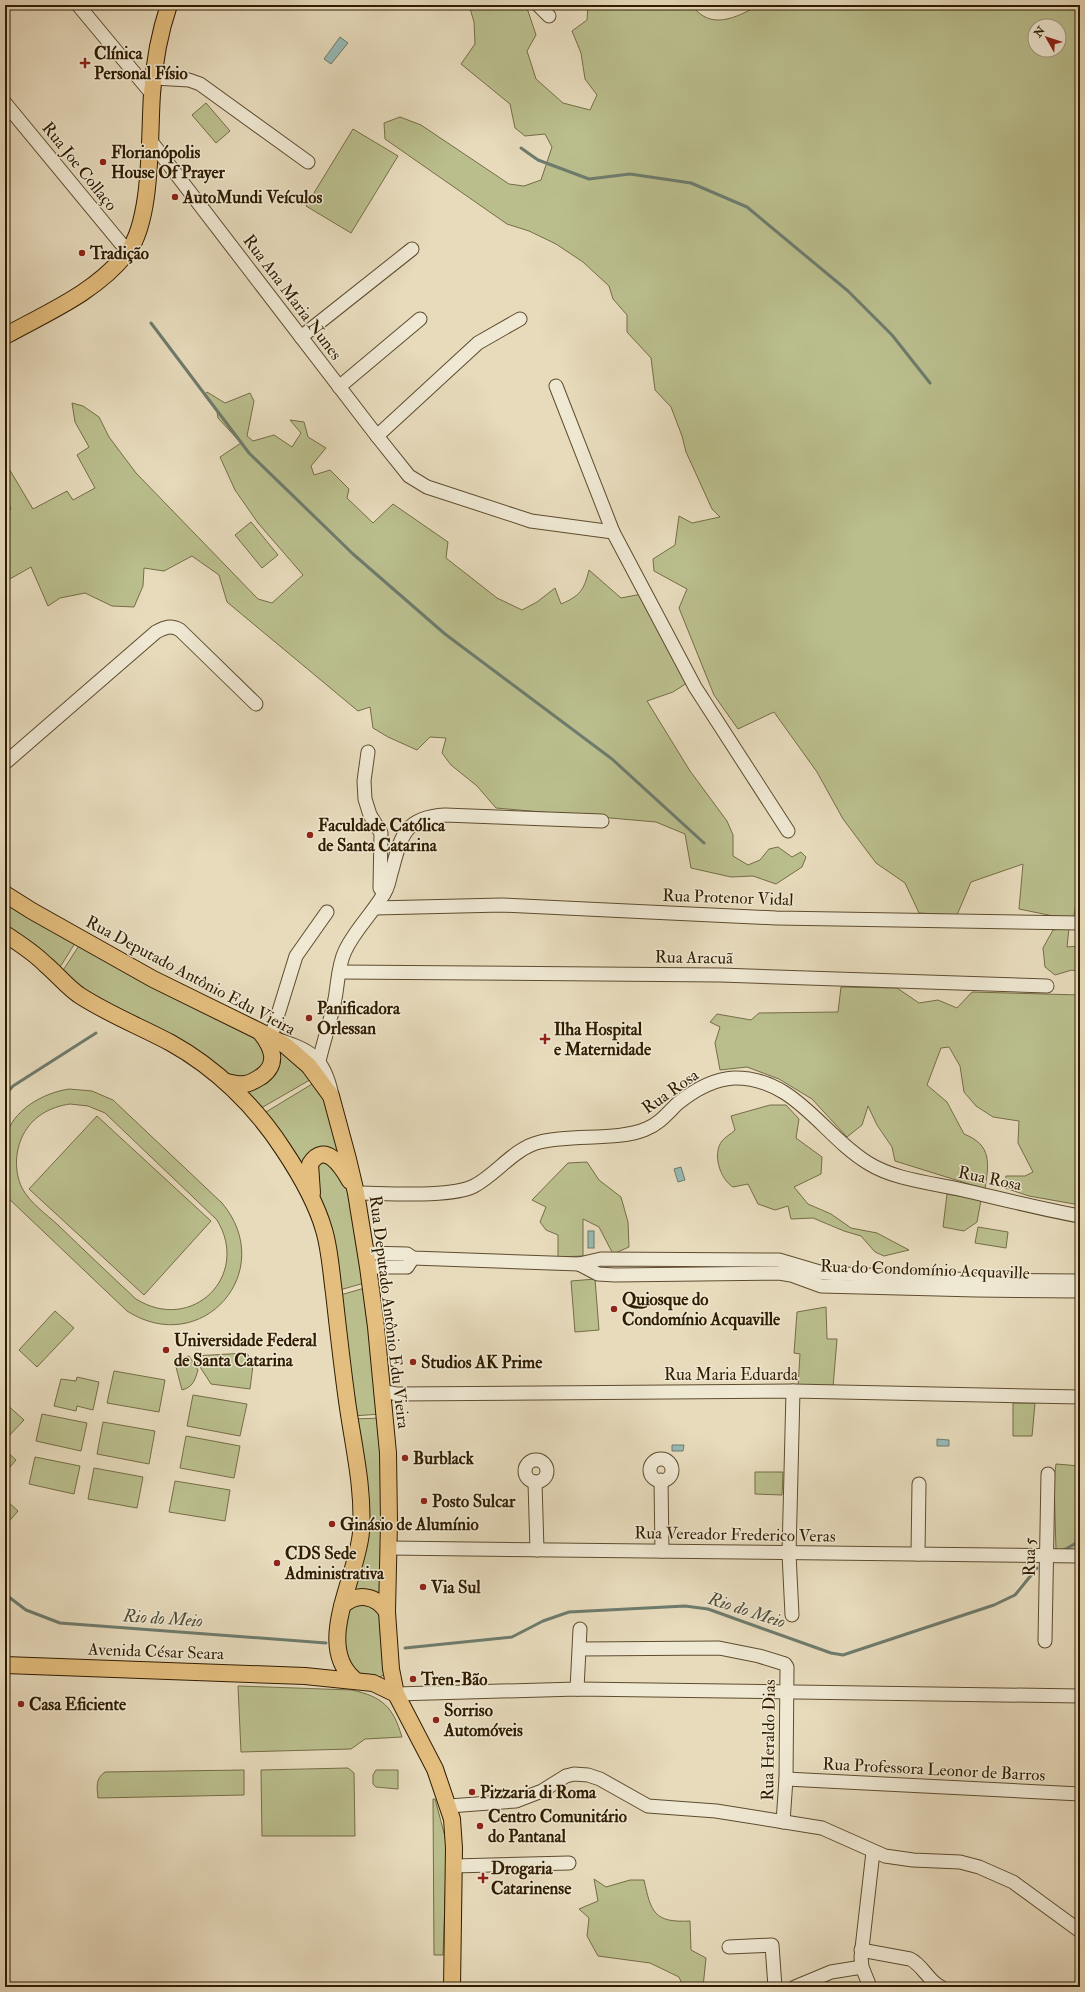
<svg xmlns="http://www.w3.org/2000/svg" width="1085" height="1992" font-family="'IM FELL Double Pica',serif">
	<style>
		.green { fill: #babe8d; stroke: #756d46; fill-rule: evenodd }
		.water { fill: #97bab6; stroke: #6e7b6d }
		.lines { fill: none; stroke-linecap: round; stroke-linejoin: round }
		.stream { stroke: #6e7b6d; stroke-width: 3 }
		.minor-casing { stroke: #5e4c2f; stroke-width: 15 }
		.major-casing { stroke: #301c00; stroke-width: 18 }
		.minor { stroke: #efe8d3; stroke-width: 13 }
		.major { stroke: #e4be7e; stroke-width: 16 }
		.poi-dot { fill: #8f2418; stroke: #efe8d3; stroke-width: 1.5 }
		.labels { text-anchor: middle; stroke-width: 3; stroke-linejoin: round; paint-order: stroke }
		.poi-label { font-size: 17px; font-weight: bold; fill: #301c00; stroke: #efe8d3; text-anchor: start }
		.street-label { font-size: 17px; fill: #301c00; stroke: #efe8d3 }
		.water-label { font-size: 18px; font-style: italic; fill: #4f4b37; stroke: #efe8d3 }
	</style>
	<rect width="100%" height="100%" fill="#e7dbbc"/>
	<filter id="stains"><feTurbulence type="fractalNoise" baseFrequency=".005" numOctaves="4"/><feColorMatrix values="0 0 0 0 .2 0 0 0 0 .09 0 0 0 0 .02 0 0 0 .5 -.17"/></filter>
	<radialGradient id="worn" r=".72"><stop offset=".6" stop-color="#630" stop-opacity="0"/><stop offset="1" stop-color="#630" stop-opacity=".3"/></radialGradient>
	<g class="green">
		<path d="M469,5H523L528,11L536,35L527,51L536,79L563,103L590,110L597,95L585,79L581,53L572,31L587,20L588,5H692C710,31 736,18 759,5H1080V885L1073,920L1019,909L1023,864L971,882L957,915L919,913L905,883L876,863L843,819L817,772L774,712L738,729L714,695L679,608L687,589L654,571L653,559L675,545L679,516L692,523L720,517L712,509L686,452L682,436L671,407L655,390L651,358L627,332V315L613,299L609,286L583,262L556,244L529,231L507,224L385,139L384,123L400,117L421,125L509,184L524,186L541,180L552,147L545,134L525,136L515,128L510,104L461,64L475,44L474,22ZM1035,26H1059V50H1035Z"/>
		<polygon points="206,103 230,131 216,143 192,115"/>
		<polygon points="353,129 398,156 351,233 306,206"/>
		<path d="M207,392L225,403L250,393L254,401L247,436L253,441L274,435L292,447L301,433L290,420L304,422L308,437L326,448L311,466L314,475L330,470L349,489L347,498L373,523L393,504L448,542L446,558L497,598L522,610L537,602L555,588L561,604C580,596 584,590 589,570L621,598L642,594L687,683L673,692L647,701L690,771L727,821L733,835V856L748,865L760,860L769,849L778,847L792,857L801,852L806,857L802,867L776,884L753,876L731,877L691,868L685,834L656,822L496,808L477,786L451,765L442,753L446,738L430,737L417,750L388,737L373,728L370,707L358,711L227,602L219,575L192,556L164,571L144,568L143,586L134,607L112,606L85,593L60,598L48,606L31,567L8,580L5,579V513L11,509L5,498V462L33,509L67,491L73,500L95,488L77,455L89,447L75,422L72,403L83,406L99,417L109,437L136,473L258,599L272,603L303,575L258,523L235,490L220,457L241,443L218,418L217,412L204,395Z"/>
		<polygon points="251,522 278,555 262,568 235,535"/>
		<polygon points="5,896 77,940 57,972 5,932"/>
		<polygon points="1069,928 1067,947 1080,946 1080,972 1072,970 1055,975 1045,967 1043,948 1053,930"/>
		<polygon points="82,941 258,1034 270,1058 258,1075 231,1078 86,996 60,975"/>
		<path d="M841,987L897,988L919,1003L938,1000L957,1008L972,992L1080,995V1205L1029,1196L1005,1188L1006,1176H1025L1033,1172L1018,1143L1019,1121L993,1117L976,1106L964,1092L960,1066L949,1047L941,1048L927,1085L947,1102L964,1134C992,1145 989,1163 985,1189L895,1161L892,1147L877,1125L868,1106L862,1125L847,1137L812,1099L779,1079L747,1067L720,1070L715,1043L720,1027L710,1022L717,1014L751,1020L759,1013L838,1012Z"/>
		<polygon points="271,1039 315,1077 256,1111 233,1085 256,1084"/>
		<polygon points="317,1081 325,1094 344,1162 324,1151 307,1182 261,1115"/>
		<path d="M69,1089L92,1091L113,1100L222,1203C279,1271 202,1359 127,1311L5,1195C5,1179 2,1156 5,1140C11,1110 43,1093 69,1089ZM70,1104L88,1106L105,1113L217,1220C251,1276 192,1334 136,1299C110,1275 84,1250 58,1225C46,1214 30,1203 22,1188C14,1171 15,1151 23,1135C33,1116 50,1107 70,1104Z"/>
		<path d="M770,1105H786L799,1119L796,1138L822,1157L821,1174L794,1187L808,1204L831,1214L851,1228L877,1233L909,1250L884,1256L875,1252L861,1236L844,1231L813,1218L791,1219L788,1206L775,1210L758,1204L748,1184L733,1187C720,1179 712,1154 722,1141C725,1137 731,1134 735,1130L731,1116Z"/>
		<polygon points="97,1116 211,1221 144,1295 29,1189"/>
		<polygon points="326,1158 351,1191 368,1282 336,1291 315,1183 319,1160"/>
		<polygon points="587,1162 599,1180 621,1197 628,1222 629,1247 613,1254 599,1227 583,1219 583,1256 558,1257 558,1235 546,1230 540,1222 546,1207 532,1200 568,1163"/>
		<polygon points="947,1194 981,1200 977,1222 964,1231 943,1227"/>
		<polygon points="978,1227 1008,1232 1006,1248 975,1243"/>
		<polygon points="595,1279 599,1330 575,1332 571,1281"/>
		<polygon points="368,1287 382,1414 352,1416 337,1296"/>
		<polygon points="826,1307 827,1339 837,1339 833,1387 798,1387 800,1354 794,1353 797,1312"/>
		<polygon points="55,1311 74,1328 37,1367 19,1350"/>
		<polygon points="247,1353 253,1365 250,1389 211,1384 193,1356"/>
		<path d="M189,1356L198,1370C195,1380 193,1387 182,1390L176,1367L182,1358Z"/>
		<polygon points="114,1371 165,1380 159,1412 107,1403"/>
		<polygon points="77,1377 99,1382 93,1410 77,1406 76,1411 54,1406 61,1379 76,1381"/>
		<polygon points="193,1395 247,1404 240,1436 187,1426"/>
		<polygon points="5,1403 24,1420 5,1440"/>
		<polygon points="1013,1403 1035,1403 1032,1436 1013,1436"/>
		<polygon points="42,1414 87,1423 81,1451 36,1441"/>
		<polygon points="382,1418 383,1603 347,1599 362,1548 352,1419"/>
		<polygon points="103,1422 155,1431 149,1464 97,1454"/>
		<polygon points="186,1436 240,1446 234,1478 180,1468"/>
		<polygon points="5,1450 16,1460 5,1473"/>
		<polygon points="35,1457 80,1466 74,1494 29,1484"/>
		<polygon points="1056,1464 1080,1466 1080,1553 1056,1550 1054,1480"/>
		<polygon points="94,1468 143,1477 137,1508 88,1499"/>
		<polygon points="755,1472 783,1472 782,1495 755,1494"/>
		<polygon points="175,1481 230,1490 225,1521 169,1512"/>
		<polygon points="5,1499 18,1511 5,1526"/>
		<polygon points="349,1602 379,1606 387,1671 382,1676 370,1681 345,1664 344,1608"/>
		<path d="M238,1686L352,1690C383,1697 393,1707 402,1737L365,1739L351,1749L241,1752Z"/>
		<polygon points="348,1768 354,1773 355,1836 262,1836 261,1770"/>
		<path d="M244,1770V1795L98,1798C97,1787 95,1779 105,1772Z"/>
		<polygon points="376,1770 398,1770 398,1789 376,1787 373,1784 373,1775"/>
		<polygon points="433,1799 435,1799 447,1844 443,1955 434,1955"/>
		<path d="M594,1879L606,1887L630,1880H644C651,1912 654,1923 690,1921L691,1950L706,1958L703,1987H678L682,1984L679,1977L650,1963L598,1956L587,1936L589,1918L579,1909L598,1901Z"/>
	</g>
	<g class="water">
		<polygon points="340,37 348,43 331,64 324,59"/>
		<polygon points="681,1167 685,1180 678,1182 674,1169"/>
		<rect x="588" y="1231" width="6" height="17"/>
		<polygon points="937,1439 949,1440 949,1446 937,1446"/>
		<polygon points="672,1445 684,1445 683,1451 672,1451"/>
	</g>
	<g class="lines">
		<g class="stream">
			<polyline points="521,148 538,160 589,179 630,174 691,183 747,207 848,291 892,335 930,383"/>
			<polyline points="151,323 249,453 353,554 445,634 612,759 704,843"/>
			<polyline points="5,1095 13,1086 96,1033"/>
			<polyline points="1062,1551 1080,1541"/>
			<polyline points="5,1594 26,1610 60,1623 326,1643"/>
			<polyline points="405,1648 512,1637 543,1621 569,1612 685,1606 708,1609 831,1653 843,1655 994,1605 1015,1595 1037,1568"/>
		</g>
		<g class="minor-casing">
			<g id="minor">
				<polyline points="78,5 152,94"/>
				<polyline points="538,5 549,16"/>
				<polyline points="154,78 189,80 200,84 308,162"/>
				<polyline points="5,103 128,252"/>
				<polyline points="150,140 377,436 409,476 427,487 531,521 613,532"/>
				<polyline points="301,337 412,249"/>
				<polyline points="556,386 613,532 695,687 788,831"/>
				<polyline points="339,387 420,319"/>
				<polyline points="377,436 478,343 520,319"/>
				<polyline points="368,752 364,781 365,799 370,815 381,833 380,888 384,894"/>
				<path d="M5,763L156,632C165,627 171,625 180,630L256,704"/>
				<polyline points="375,908 502,905 776,918 1080,923"/>
				<path d="M327,912L296,956L271,1037C308,1050 323,1053 332,1095"/>
				<polyline points="340,972 720,975 1047,986"/>
				<path d="M319,1061C324,1040 331,1019 335,999C338,983 338,965 345,951C355,929 375,911 386,890C389,884 390,876 392,870C401,836 405,817 445,815L602,821"/>
				<path d="M356,1193C384,1193 451,1198 474,1186C497,1174 514,1148 540,1142C572,1134 618,1141 646,1129C659,1124 667,1114 677,1104C693,1091 713,1079 734,1078C795,1077 822,1135 868,1163C895,1180 933,1183 963,1190C1002,1199 1041,1209 1080,1216"/>
				<polyline points="366,1253 407,1254 413,1258 579,1264 601,1259 779,1260 823,1273 976,1280 1080,1281"/>
				<polyline points="579,1264 598,1274 615,1275 779,1273 791,1275 821,1286 976,1290 1080,1291"/>
				<polyline points="368,1267 407,1267 413,1258"/>
				<polyline points="382,1391 397,1394 793,1391 1080,1397"/>
				<circle cx="661" cy="1470" r="11"/>
				<circle cx="536" cy="1471" r="11"/>
				<polyline points="661,1480 662,1551"/>
				<polyline points="535,1482 537,1550"/>
				<polyline points="389,1548 1080,1556"/>
				<polyline points="918,1554 919,1484"/>
				<polyline points="792,1615 789,1554 793,1391"/>
				<polyline points="1045,1641 1048,1474"/>
				<polyline points="580,1649 719,1648 759,1656 785,1664 787,1667 786,1779 783,1822"/>
				<polyline points="577,1689 580,1629"/>
				<polyline points="396,1694 577,1689 1080,1696"/>
				<polyline points="786,1779 1080,1794"/>
				<polyline points="449,1806 516,1801 542,1791 566,1776 574,1774 588,1775 600,1779 648,1806 716,1811 822,1828 885,1856 913,1860 960,1862 979,1867 1013,1882 1080,1931"/>
				<polyline points="454,1866 569,1863"/>
				<polyline points="729,1947 772,1945 775,1987"/>
				<path d="M861,1950L910,1959C923,1965 928,1981 941,1987"/>
				<polyline points="795,1987 831,1972 862,1967"/>
				<polyline points="870,1987 862,1967 861,1957 873,1852"/>
			</g>
		</g>
		<g class="major-casing">
			<g id="major">
				<path d="M5,336C48,312 95,293 127,253C153,221 149,135 152,94C154,64 159,34 169,5"/>
				<polyline points="5,894 32,911 153,979 271,1037 286,1046 309,1066 331,1096 348,1159 356,1193 368,1267 376,1327 388,1453 389,1522 387,1612 391,1669 396,1694 435,1769 452,1819 454,1848 452,1987"/>
				<path d="M5,934C19,943 33,952 45,964C57,974 66,986 79,995C108,1014 141,1027 171,1043C216,1068 255,1106 283,1149C299,1173 316,1202 324,1230C330,1250 331,1272 334,1293C338,1329 342,1365 347,1401C353,1445 364,1488 361,1532C358,1575 314,1645 354,1679"/>
				<path d="M226,1082C232,1083 239,1085 245,1084C252,1083 257,1079 262,1076C279,1063 272,1047 261,1033"/>
				<path d="M312,1193L310,1164C325,1140 342,1167 350,1181"/>
				<path d="M342,1606C357,1592 376,1595 387,1612"/>
				<polyline points="5,1665 305,1676 373,1683 396,1694"/>
			</g>
		</g>
		<use href="#minor" class="minor"/>
		<use href="#major" class="major"/>
	</g>
	<g class="poi-dot">
		<path d="M83 57h4v4h4v4h-4v4h-4v-4h-4v-4h4z"/>
		<circle cx="103" cy="162" r="4"/>
		<circle cx="175" cy="197" r="4"/>
		<circle cx="82" cy="253" r="4"/>
		<circle cx="310" cy="835" r="4"/>
		<circle cx="309" cy="1018" r="4"/>
		<path d="M543 1033h4v4h4v4h-4v4h-4v-4h-4v-4h4z"/>
		<circle cx="614" cy="1309" r="4"/>
		<circle cx="166" cy="1350" r="4"/>
		<circle cx="413" cy="1362" r="4"/>
		<circle cx="405" cy="1458" r="4"/>
		<circle cx="424" cy="1501" r="4"/>
		<circle cx="332" cy="1524" r="4"/>
		<circle cx="277" cy="1563" r="4"/>
		<circle cx="423" cy="1587" r="4"/>
		<circle cx="413" cy="1679" r="4"/>
		<circle cx="21" cy="1704" r="4"/>
		<circle cx="436" cy="1720" r="4"/>
		<circle cx="472" cy="1792" r="4"/>
		<circle cx="480" cy="1826" r="4"/>
		<path d="M481 1872h4v4h4v4h-4v4h-4v-4h-4v-4h4z"/>
	</g>
	<g class="labels">
		<g class="poi-label">
			<text x="94" y="59">Clínica<tspan x="94" dy="20">Personal Físio</tspan></text>
			<text x="111" y="158">Florianópolis<tspan x="111" dy="20">House Of Prayer</tspan></text>
			<text x="183" y="203">AutoMundi Veículos</text>
			<text x="90" y="259">Tradição</text>
			<text x="318" y="831">Faculdade Católica<tspan x="318" dy="20">de Santa Catarina</tspan></text>
			<text x="317" y="1014">Panificadora<tspan x="317" dy="20">Orlessan</tspan></text>
			<text x="554" y="1035">Ilha Hospital<tspan x="554" dy="20">e Maternidade</tspan></text>
			<text x="622" y="1305">Quiosque do<tspan x="622" dy="20">Condomínio Acquaville</tspan></text>
			<text x="174" y="1346">Universidade Federal<tspan x="174" dy="20">de Santa Catarina</tspan></text>
			<text x="421" y="1368">Studios AK Prime</text>
			<text x="413" y="1464">Burblack</text>
			<text x="432" y="1507">Posto Sulcar</text>
			<text x="340" y="1530">Ginásio de Alumínio</text>
			<text x="285" y="1559">CDS Sede<tspan x="285" dy="20">Administrativa</tspan></text>
			<text x="431" y="1593">Via Sul</text>
			<text x="421" y="1685">Tren-Bão</text>
			<text x="29" y="1710">Casa Eficiente</text>
			<text x="444" y="1716">Sorriso<tspan x="444" dy="20">Automóveis</tspan></text>
			<text x="480" y="1798">Pizzaria di Roma</text>
			<text x="488" y="1822">Centro Comunitário<tspan x="488" dy="20">do Pantanal</tspan></text>
			<text x="491" y="1874">Drogaria<tspan x="491" dy="20">Catarinense</tspan></text>
		</g>
		<g class="street-label">
			<text transform="translate(80 166) rotate(51)" y="6">Rua Joe Collaço</text>
			<text transform="translate(293 297) rotate(53)" y="6">Rua Ana Maria Nunes</text>
			<text transform="translate(728 897) rotate(2)" y="6">Rua Protenor Vidal</text>
			<text transform="translate(694 957) rotate(1)" y="6">Rua Aracuã</text>
			<text transform="translate(191 975) rotate(28)" y="6">Rua Deputado Antônio Edu Vieira</text>
			<text transform="translate(670 1091) rotate(-35)" y="6">Rua Rosa</text>
			<text transform="translate(990 1178) rotate(12)" y="6">Rua Rosa</text>
			<text transform="translate(925 1269) rotate(2)" y="6">Rua do Condomínio Acquaville</text>
			<text transform="translate(390 1312) rotate(83)" y="6">Rua Deputado Antônio Edu Vieira</text>
			<text x="731" y="1380">Rua Maria Eduarda</text>
			<text transform="translate(735 1534) rotate(1)" y="6">Rua Vereador Frederico Veras</text>
			<text transform="translate(1029 1557) rotate(-89)" y="6">Rua 5</text>
			<text transform="translate(156 1651) rotate(2)" y="6">Avenida César Seara</text>
			<text transform="translate(768 1740) rotate(-89)" y="6">Rua Heraldo Dias</text>
			<text transform="translate(934 1769) rotate(3)" y="6">Rua Professora Leonor de Barros</text>
		</g>
		<g class="water-label">
			<text transform="translate(747 1610) rotate(18)" y="6">Rio do Meio</text>
			<text transform="translate(163 1618) rotate(4)" y="6">Rio do Meio</text>
		</g>
	</g>
	<rect width="1085" height="1992" fill="none" stroke="#e7dbbc" stroke-width="20"/>
	<rect x="6" y="6" width="1073" height="1980" fill="none" stroke="#301c00" stroke-width="2"/>
	<rect x="10" y="10" width="1065" height="1972" fill="none" stroke="#301c00"/>
	<g transform="translate(1047 38) rotate(309)"><circle r="19" fill="#efe8d3" stroke="#a3967f"/>
	<path d="M0-3L7 15L0 10L-7 15Z" fill="#8f2418"/>
	<text y="-6" font-size="11" font-weight="bold" text-anchor="middle" fill="#301c00">N</text>
	</g>
	<rect width="100%" height="100%" filter="url(#stains)"/>
	<rect width="100%" height="100%" fill="url(#worn)"/>
</svg>
